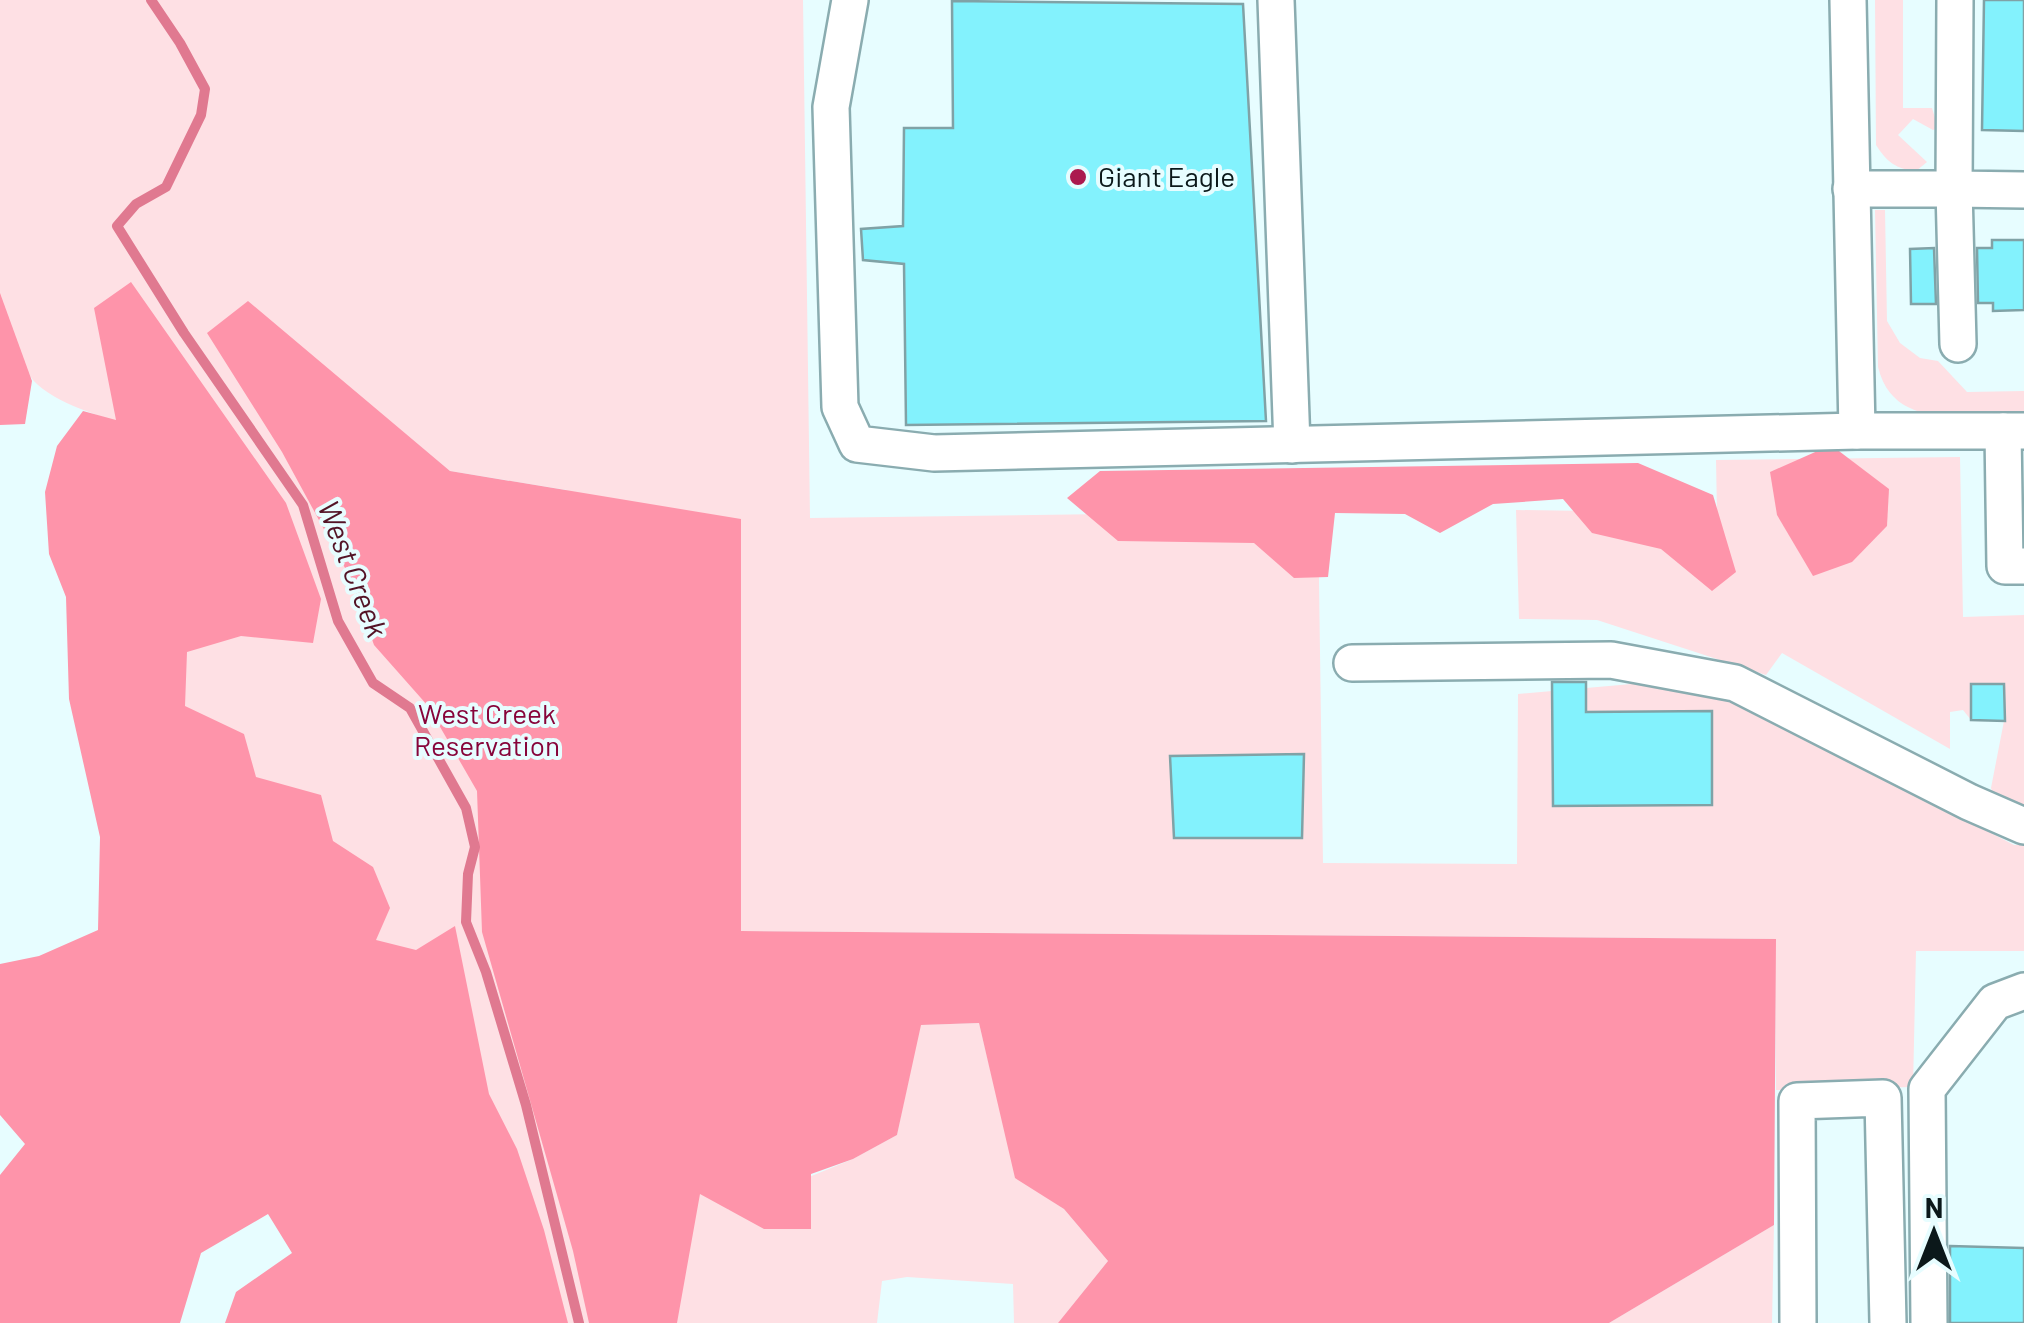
<svg xmlns="http://www.w3.org/2000/svg" width="2024" height="1323" font-family="Barlow,sans-serif">
	<style>
		.green { fill: #fee0e4; fill-rule: evenodd }
		.forest { fill: #fe94aa }
		.lines { fill: none; stroke-linecap: round; stroke-linejoin: round }
		.stream { stroke: #e07990; stroke-width: 10 }
		.building { fill: #83f2fd; stroke: #80a2a6; stroke-width: 2.5 }
		.minor-casing { stroke: #8aacb0; stroke-width: 40 }
		.minor { stroke: #fff; stroke-width: 35 }
		.poi-dot { fill: #ab194e; stroke: #e7fdff; stroke-width: 4 }
		.labels { text-anchor: middle; stroke-width: 8; stroke-linejoin: round; paint-order: stroke }
		.poi-label { font-size: 28px; fill: #0b181a; stroke: #e7fdff; text-anchor: start }
		.park-label { font-size: 28px; fill: #87043a; stroke: #e7fdff }
		.water-label { font-size: 30px; font-style: italic; fill: #531326; stroke: #e7fdff }
	</style>
	<rect width="100%" height="100%" fill="#e7fdff"/>
	<g class="green">
		<path d="M0,0H803L810,518L1318,511L1323,863L1517,864L1518,694L1654,682L1744,704L2014,845H2024V951H1916L1913,1087L1776,1090L1775,939L741,931V519L728,1210L853,1159L897,1135L920,1025L979,1023L1016,1177L1064,1209L1108,1261L1058,1323H1014L1013,1284L907,1277L882,1281L877,1323H430L129,963L130,371L116,421C92,414 38,396 28,372H0ZM287,335L450,471L567,490L358,493Z"/>
		<path d="M1875,0H1903V108H1932L1938,128L1933,130L1913,119L1898,135L1927,162L1916,171C1896,169 1887,162 1876,145Z"/>
		<path d="M1875,210H1885L1887,321L1900,343L1920,358L1938,361L1967,392L2024,391V413C1971,415 1894,433 1878,367Z"/>
		<polygon points="1960,457 1963,617 2024,615 2024,810 1994,797 1991,788 2004,721 1971,720 1963,710 1950,712 1950,749 1782,653 1766,675 1597,620 1519,619 1516,510 1717,513 1716,460"/>
		<polygon points="1774,1225 1772,1323 1609,1323"/>
	</g>
	<g class="forest">
		<polygon points="131,282 286,503 321,599 313,643 241,636 187,652 185,706 244,734 256,777 321,795 333,841 373,867 390,908 376,940 416,950 455,926 489,1094 517,1149 544,1230 568,1323 225,1323 236,1292 292,1253 268,1214 201,1253 180,1323 0,1323 0,1175 25,1144 0,1115 0,964 39,956 98,930 100,837 69,699 66,597 49,554 45,492 57,446 83,411 116,420 94,308"/>
		<polygon points="0,293 32,381 25,424 0,425"/>
		<polygon points="248,301 450,471 741,519 741,931 1776,939 1774,1225 1609,1323 1058,1323 1108,1261 1064,1209 1015,1178 979,1023 921,1025 897,1135 853,1159 811,1174 811,1229 764,1229 700,1194 677,1323 589,1323 573,1251 482,932 477,791 428,706 374,645 351,579 282,452 207,333"/>
		<polygon points="1831,445 1889,489 1887,526 1852,562 1813,576 1777,515 1770,472"/>
		<polygon points="1638,463 1713,495 1736,572 1712,591 1661,549 1592,533 1563,499 1493,504 1440,533 1405,514 1335,513 1328,577 1294,578 1254,543 1118,541 1067,498 1100,471"/>
	</g>
	<g class="lines">
		<polyline class="stream" points="151,0 180,43 205,89 201,115 166,187 136,204 117,226 184,333 303,505 338,621 373,683 410,708 466,808 475,847 468,874 466,922 486,972 526,1105 579,1323"/>
	</g>
	<g class="building">
		<polygon points="1984,0 2024,0 2024,131 1982,130"/>
		<polygon points="952,1 1243,4 1266,421 906,425 904,264 863,260 861,229 903,226 904,128 953,128"/>
		<polygon points="1992,240 2024,240 2024,310 1993,311 1993,303 1978,303 1977,248 1992,248"/>
		<polygon points="1934,248 1936,304 1911,304 1910,249"/>
		<polygon points="1552,682 1586,682 1586,712 1712,711 1712,805 1553,806"/>
		<polygon points="1971,684 2004,684 2005,721 1971,720"/>
		<polygon points="1304,754 1302,838 1174,838 1170,756"/>
		<polygon points="1950,1246 2024,1248 2024,1323 1950,1323"/>
	</g>
	<g class="lines">
		<g class="minor-casing">
			<g id="minor">
				<polyline points="850,0 831,107 840,407 857,444 934,453 1857,431 2024,431"/>
				<polyline points="1276,0 1292,445"/>
				<polyline points="1848,0 1857,431"/>
				<polyline points="1955,0 1954,189 2024,190"/>
				<polyline points="1851,189 1954,189 1958,344"/>
				<polyline points="2003,431 2005,566 2024,566"/>
				<polyline points="1352,663 1611,660 1735,683 1969,802 2024,826"/>
				<polyline points="1798,1323 1797,1101 1883,1098 1888,1323"/>
				<polyline points="1929,1323 1927,1089 1995,1002 2024,991"/>
			</g>
		</g>
		<use href="#minor" class="minor"/>
	</g>
	<circle class="poi-dot" cx="1078" cy="177" r="10"/>
	<g class="labels">
		<g class="poi-label">
			<text x="1098" y="187">Giant Eagle</text>
		</g>
		<g class="park-label">
			<text x="487" y="724">West Creek<tspan x="487" dy="32">Reservation</tspan></text>
		</g>
		<g class="water-label">
			<text transform="translate(352 569) rotate(69)" y="10">West Creek</text>
		</g>
	</g>
	<g transform="translate(1934 1233)" stroke="#e7fdff" stroke-width="8" paint-order="stroke">
	<path d="M0-8L18 38L0 25L-18 38Z" fill="#0b181a"/>
	<text y="-15" font-size="28" font-weight="bold" text-anchor="middle" fill="#0b181a">N</text>
	</g>
</svg>
